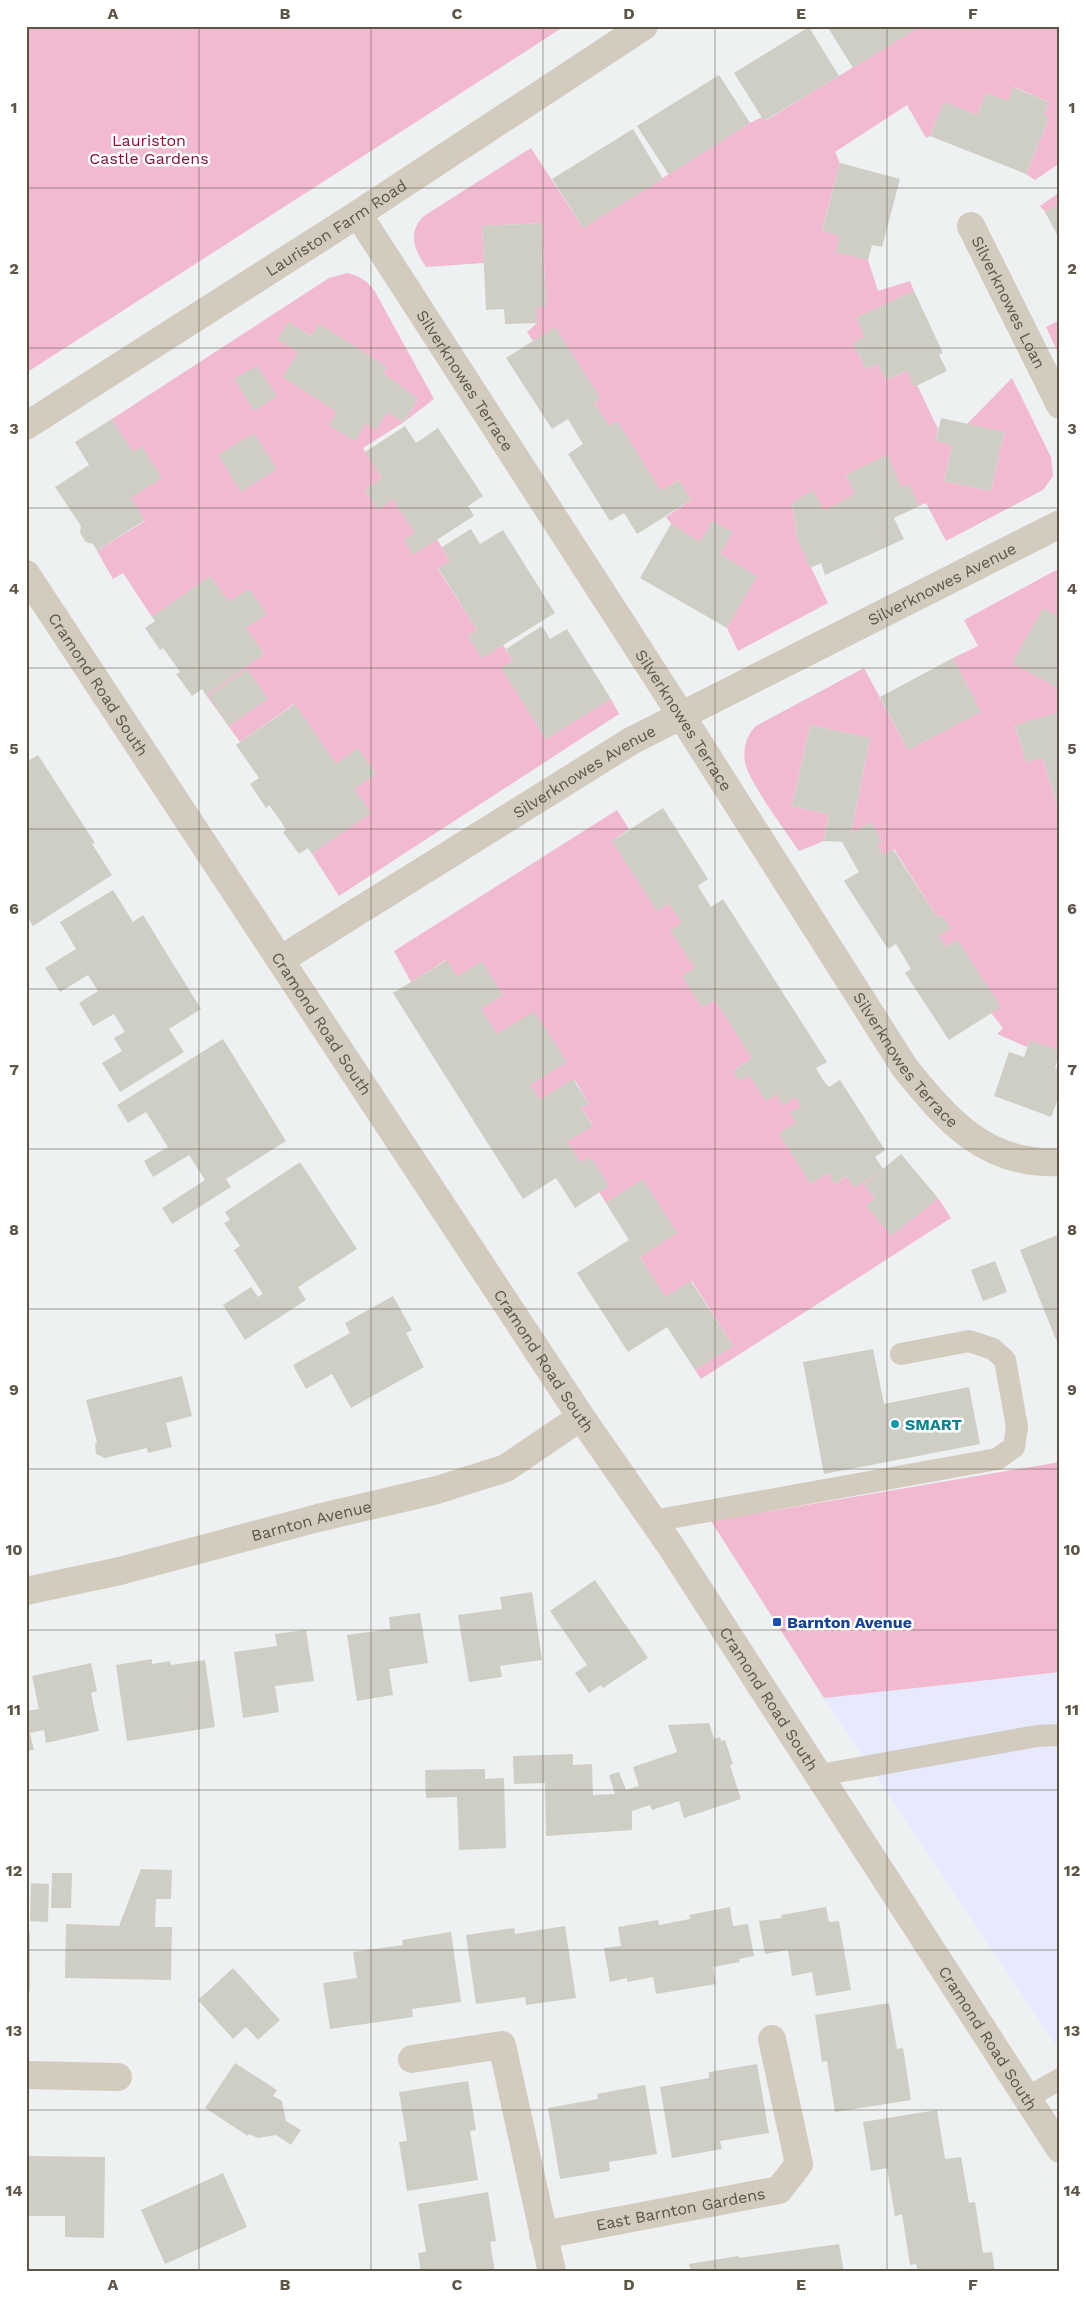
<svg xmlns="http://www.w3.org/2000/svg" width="1086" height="2298" font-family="'Work Sans',sans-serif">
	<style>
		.commercial { fill: #e7e9fd }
		.green { fill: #f2bad1; fill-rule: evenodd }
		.building { fill: #cfcec5 }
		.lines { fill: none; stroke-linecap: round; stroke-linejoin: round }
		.service { stroke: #d2cbbe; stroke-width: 22 }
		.minor { stroke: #d2cbbe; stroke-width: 28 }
		.tertiary { stroke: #d2cbbe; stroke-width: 28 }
		.grid { fill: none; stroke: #5d5546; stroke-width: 1; stroke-opacity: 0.55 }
		.culture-dot { fill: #0f9aa8; stroke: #fff; stroke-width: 2 }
		.transit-dot { fill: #1a4fb4; stroke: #fff; stroke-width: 2 }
		.labels { text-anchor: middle; stroke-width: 5; stroke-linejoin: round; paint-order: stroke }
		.park-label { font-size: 16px; fill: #831234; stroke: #fff }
		.street-label { font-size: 16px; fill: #5d5546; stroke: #fff }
		.culture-label { font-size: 16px; font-weight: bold; fill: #0d838f; stroke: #fff; text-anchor: start }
		.transit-label { font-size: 16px; font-weight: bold; fill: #164399; stroke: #fff; text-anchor: start }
		.neatline { fill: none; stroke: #5d5546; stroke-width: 2 }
		.grid-label { font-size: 16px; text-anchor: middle; font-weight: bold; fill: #5d5546 }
	</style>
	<rect width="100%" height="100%" fill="#eef1f1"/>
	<polygon class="commercial" points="1060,1672 1060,2051 824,1698"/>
	<g class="green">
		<polygon points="26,26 565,26 26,373"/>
		<path d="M921,26H1060V163L1035,180L1026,174L1049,118L1044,115L1049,102L1014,87L1008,101L986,93L977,115L944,102L930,136L926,138L907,105L835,152L840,163L822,230L840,236L836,252L868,260L878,291L910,281L914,291L856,318L865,337L853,343L866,369L878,364L886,380L907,371L914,386L917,385L938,429L936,440L952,445L944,481L991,491L1004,432L967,424L1012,378L1051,457L1053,476L1043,490L946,541L926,503L919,506L909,485L902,488L887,455L846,475L855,494L824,511L813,490L792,503L797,538L828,603L738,651L727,628L757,576L720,554L732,532L713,521L700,542L671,524L666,517L691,500L679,480L661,491L617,421L609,426L594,403L600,399L555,328L533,341L527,332L537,323V307H546L542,223L482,226L484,263L426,267C414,250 407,232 424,216L531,148L583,228L750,123L762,117L765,121Z"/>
		<polygon points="1060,192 1060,204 1045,212 1040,206"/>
		<path d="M347,273C360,276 366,280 374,290L434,399L404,422L363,448L382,478L365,490L378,510L393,499L415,533L404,540L413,555L437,539L450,561L438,569L477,630L468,636L482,658L503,645L513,661L502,669L546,739L611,699L619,714L339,896L312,854L354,789L376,774L358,749L336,764L294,704L240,742L206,695L264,654L246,628L258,601L249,589L229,602L210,576L152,617L123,573L113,579L97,551L145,521L131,498L133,452L112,419L329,278ZM288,322L311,336L319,324L387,367L383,373L418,399L404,422L387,412L376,429L366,423L355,441L329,425L337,412L283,377L298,352L278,339Z"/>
		<polygon points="1060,320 1060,357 1046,327"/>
		<path d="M1060,568V712L1015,726L1026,762L1043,758L1056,802L1060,801V1051L1030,1041L1027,1047L997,1034L1003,1028L991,1013L957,939L946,947L939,936L951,928L942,915L938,918L894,849L883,855L877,845L882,842L871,822L851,834L870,738L810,725L792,806L828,814L824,841L799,851C786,831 749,783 745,762C743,748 746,736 756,726L864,668L908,750L981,712L953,658L978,646L964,620Z"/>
		<polygon points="617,810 629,829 612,841 657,911 669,903 682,923 671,931 695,968 683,976 702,1008 715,1000 752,1058 733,1071 740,1081 749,1075 766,1101 776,1094 783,1105 796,1097 801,1106 790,1113 796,1122 779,1134 811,1184 828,1173 835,1184 847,1176 854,1187 883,1169 864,1184 875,1198 866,1206 892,1236 938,1198 951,1218 701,1379 695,1370 733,1346 692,1281 665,1297 640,1257 677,1233 643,1180 606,1203 599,1192 609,1186 591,1157 581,1163 567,1142 593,1125 581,1108 589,1103 574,1079 540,1100 530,1085 566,1062 497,1034 481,1009 503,995 482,962 457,977 446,960 411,982 394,951"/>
		<polygon points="1060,1462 1060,1672 824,1698 711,1521"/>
	</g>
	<g class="building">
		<polygon points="827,26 921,26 853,68"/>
		<polygon points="809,27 839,76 764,121 734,73"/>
		<polygon points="719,75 750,123 669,175 637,126"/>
		<polygon points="1013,87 1049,102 1044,115 1049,118 1026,174 930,136 944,102 977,115 986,93 1008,101"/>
		<polygon points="633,129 663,179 583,228 552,179"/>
		<polygon points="840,163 900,179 882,247 872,245 868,260 835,252 840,236 822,231"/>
		<polygon points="1060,204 1060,240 1045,212"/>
		<polygon points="542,223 546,307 537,307 537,323 505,324 504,309 486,310 482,226"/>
		<polygon points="914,291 943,353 939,355 947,371 914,387 907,371 886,380 878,364 866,369 853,343 865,337 856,318"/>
		<polygon points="288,322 311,336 319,324 387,367 383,373 418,399 404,422 387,412 376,430 366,423 355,441 329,425 337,412 283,377 298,352 277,339"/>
		<polygon points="555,327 601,399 594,403 609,426 617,421 661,491 679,480 691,500 637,534 624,513 610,521 568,454 583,444 568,419 552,429 506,358"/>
		<polygon points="257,366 277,396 254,411 234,379"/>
		<polygon points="941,418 1004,432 991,491 944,481 952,445 936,441"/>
		<polygon points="112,419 133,452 142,446 162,478 131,498 145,520 97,551 93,544 86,542 80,533 81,526 55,487 89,465 75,442"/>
		<polygon points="405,426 416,443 438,428 483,496 468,506 474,516 413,555 404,540 415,533 393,499 378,510 365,490 382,478 365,452"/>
		<polygon points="254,433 277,469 241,492 218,455"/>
		<polygon points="887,455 902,488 909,484 919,506 894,518 904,539 825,575 821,563 810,568 797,538 792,503 813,490 824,511 855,494 846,475"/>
		<polygon points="713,521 733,532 720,554 757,576 727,628 640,578 671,524 700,542"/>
		<polygon points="471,529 480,544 503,530 555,613 482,658 468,636 477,630 438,568 450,561 442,547"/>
		<polygon points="210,576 229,602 249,589 258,601 267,614 246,628 264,654 206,695 202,689 192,696 176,674 180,672 176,666 163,648 160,650 145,628 155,621 152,617"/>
		<polygon points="1043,608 1060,617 1060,689 1012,663"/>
		<polygon points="542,626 550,639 567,629 611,699 546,739 501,668 513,661 506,649"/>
		<polygon points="953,658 981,712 908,750 880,697"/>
		<polygon points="247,669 268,699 229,726 208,696"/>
		<polygon points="295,704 336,764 358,748 376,774 354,789 371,813 312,854 308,848 299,854 283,832 286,830 282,823 269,805 266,808 250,784 259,778 236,745"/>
		<polygon points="1060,712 1060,801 1056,802 1043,758 1026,762 1015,725"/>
		<polygon points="810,725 870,738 851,834 871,822 882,842 877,845 883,855 893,849 938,918 942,915 951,928 939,936 946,947 957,939 1001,1007 949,1040 905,973 911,969 896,944 888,949 844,881 859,872 842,842 824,841 828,814 792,806"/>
		<polygon points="38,755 95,843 92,844 112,875 33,926 26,915 26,758 28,761"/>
		<polygon points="663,808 708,879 698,886 711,907 723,899 827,1062 816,1068 823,1080 829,1087 840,1080 885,1150 875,1157 883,1169 901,1154 938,1198 892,1236 866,1206 875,1198 864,1184 881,1170 854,1188 847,1176 835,1184 828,1173 811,1184 779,1134 796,1122 790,1113 801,1106 796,1097 783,1106 776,1094 766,1101 749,1075 740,1081 733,1071 752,1058 715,1000 702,1008 682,976 695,968 670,930 682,923 669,903 657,911 612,841"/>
		<polygon points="113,890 133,922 143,915 201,1009 169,1029 184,1052 120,1092 102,1063 122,1051 114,1038 125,1032 114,1014 93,1026 79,1003 98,991 88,975 60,992 45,968 76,949 60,922"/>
		<polygon points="447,960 457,977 482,961 503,995 481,1009 497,1034 534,1011 567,1062 530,1085 540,1100 573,1079 589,1103 581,1108 593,1126 567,1142 581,1163 591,1157 609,1186 575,1208 556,1178 523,1199 393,993"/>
		<polygon points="223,1039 286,1141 226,1179 231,1187 172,1224 162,1208 205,1180 189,1155 153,1177 144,1161 168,1147 146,1112 128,1123 117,1105"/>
		<polygon points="1030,1040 1060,1051 1055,1068 1060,1069 1060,1094 1051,1117 994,1096 1009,1052 1024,1057"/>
		<polygon points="300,1162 357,1249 298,1287 306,1300 245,1340 223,1305 251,1287 258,1297 263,1294 234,1250 240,1246 224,1223 230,1220 225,1212"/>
		<polygon points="643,1179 677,1233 640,1257 665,1297 691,1281 733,1346 695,1370 667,1327 628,1352 577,1273 629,1240 606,1203"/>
		<polygon points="1060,1234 1060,1341 1057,1342 1020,1250"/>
		<polygon points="995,1261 1007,1292 983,1301 971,1270"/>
		<polygon points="393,1296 412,1330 406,1333 424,1367 351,1408 332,1374 306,1389 293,1365 350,1333 345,1323"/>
		<polygon points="873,1349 884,1404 969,1387 980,1444 824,1474 803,1362"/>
		<polygon points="182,1376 192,1416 166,1423 172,1447 148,1453 147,1448 105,1458 96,1454 95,1444 97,1442 86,1400"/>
		<polygon points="595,1580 648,1658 603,1688 601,1685 589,1693 575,1673 587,1665 550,1611"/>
		<polygon points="532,1592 542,1660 500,1666 502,1677 469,1682 458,1615 502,1609 500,1597"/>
		<polygon points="420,1613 428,1663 389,1669 393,1695 357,1701 347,1635 390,1629 389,1617"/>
		<polygon points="306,1630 314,1681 275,1686 279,1712 243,1718 234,1652 277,1646 275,1634"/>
		<polygon points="152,1659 152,1664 170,1661 171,1665 205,1660 215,1727 127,1741 116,1665"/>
		<polygon points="91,1663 97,1691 91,1693 99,1731 46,1743 44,1730 30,1733 34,1750 26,1751 26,1711 39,1709 32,1676"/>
		<polygon points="709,1723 714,1739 720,1737 721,1741 725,1740 733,1764 730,1765 741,1799 684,1818 679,1801 652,1810 650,1805 632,1811 632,1830 546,1836 545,1783 514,1784 513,1756 573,1754 573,1765 592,1764 593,1795 615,1794 609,1775 619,1772 626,1790 639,1786 633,1767 677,1752 668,1725"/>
		<polygon points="485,1769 485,1779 504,1778 506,1848 459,1850 457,1797 426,1798 425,1770"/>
		<polygon points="141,1869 172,1870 171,1899 156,1899 155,1927 172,1927 171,1980 65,1978 66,1924 119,1926"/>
		<polygon points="52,1873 72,1873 71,1908 51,1908"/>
		<polygon points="31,1883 49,1884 48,1922 30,1921"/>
		<polygon points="730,1907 733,1926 748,1924 754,1956 739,1959 740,1962 713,1967 716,1984 656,1994 653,1977 627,1982 627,1978 610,1982 604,1948 621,1946 618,1927 658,1920 659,1925 690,1919 689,1915"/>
		<polygon points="826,1907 829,1922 839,1921 851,1990 816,1996 812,1972 792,1976 788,1950 765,1954 759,1921 782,1918 781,1915"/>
		<polygon points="565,1926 576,1998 526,2005 525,1997 476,2004 466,1935 514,1928 515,1934"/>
		<polygon points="451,1932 461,2002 412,2009 413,2017 330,2029 323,1983 357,1978 353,1952 403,1945 402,1940"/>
		<rect x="26" y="1933" width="4" height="58"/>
		<polygon points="233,1968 280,2020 258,2040 246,2027 233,2039 198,2000"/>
		<polygon points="889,2003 897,2049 903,2048 911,2100 835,2112 827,2061 822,2062 815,2015"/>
		<polygon points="235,2063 277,2090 273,2096 282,2101 286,2121 301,2130 291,2145 276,2135 258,2138 249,2134 248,2136 205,2108"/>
		<polygon points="757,2064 769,2133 720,2141 722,2149 672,2158 660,2087 709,2078 709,2072"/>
		<polygon points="468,2081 476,2130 470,2131 478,2180 407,2191 399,2142 407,2141 399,2092"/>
		<polygon points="645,2085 657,2154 609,2162 610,2171 560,2179 548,2108 598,2099 597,2094"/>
		<polygon points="937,2110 945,2159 961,2157 969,2203 975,2202 983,2253 992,2252 995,2272 918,2272 916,2264 910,2265 902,2214 895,2216 887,2168 871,2171 863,2122"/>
		<polygon points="26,2156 105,2157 104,2238 65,2237 65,2216 26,2216"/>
		<polygon points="223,2173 247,2227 165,2264 141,2210"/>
		<polygon points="488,2192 496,2241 490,2242 495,2272 421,2272 418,2253 426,2252 418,2204"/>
		<polygon points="839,2244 844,2272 691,2272 689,2264 739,2256 739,2258"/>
	</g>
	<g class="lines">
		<g class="service">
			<polyline points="653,1521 997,1459 1014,1447 1017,1427 1005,1360 993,1349 969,1341 901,1354"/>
			<polyline points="820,1775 1037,1736 1060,1735"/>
			<polyline points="1028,2097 1060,2079"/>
		</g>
		<g class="minor">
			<path id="s1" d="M358,214L681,715L905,1068C948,1121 986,1166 1060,1162"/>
			<path id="s2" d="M971,226L1060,405"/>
			<path id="s3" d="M280,960L631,741L1060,524"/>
			<path id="s4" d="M26,1591L120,1571L318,1518L437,1490L506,1468L581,1417"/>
			<polyline points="412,2059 502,2045 552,2272"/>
			<polyline points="26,2075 118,2077"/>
			<path id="s5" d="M543,2235L779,2190L799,2164L772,2039"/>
		</g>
		<g class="tertiary">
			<path id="s6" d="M26,426L358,214L644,26"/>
			<path id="s7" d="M26,574L581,1417L670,1545L1060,2149"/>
		</g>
	</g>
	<path class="grid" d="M199,26V2272M371,26V2272M543,26V2272M715,26V2272M887,26V2272M26,188H1060M26,348H1060M26,508H1060M26,668H1060M26,829H1060M26,989H1060M26,1149H1060M26,1309H1060M26,1469H1060M26,1630H1060M26,1790H1060M26,1950H1060M26,2110H1060"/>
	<circle class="culture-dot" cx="895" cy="1424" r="5"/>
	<rect class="transit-dot" x="772" y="1617" width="10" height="10" rx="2.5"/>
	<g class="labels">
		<g class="park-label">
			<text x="149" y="146">Lauriston<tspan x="149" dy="18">Castle Gardens</tspan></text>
		</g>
		<g class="street-label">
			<text dy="6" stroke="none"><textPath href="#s6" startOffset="368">Lauriston Farm Road</textPath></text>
			<text dy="6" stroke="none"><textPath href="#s2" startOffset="85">Silverknowes Loan</textPath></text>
			<text dy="6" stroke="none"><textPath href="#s1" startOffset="198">Silverknowes Terrace</textPath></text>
			<text dy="6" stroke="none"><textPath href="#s3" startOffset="762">Silverknowes Avenue</textPath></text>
			<text dy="6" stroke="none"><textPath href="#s7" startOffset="132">Cramond Road South</textPath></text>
			<text dy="6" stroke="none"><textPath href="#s1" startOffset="602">Silverknowes Terrace</textPath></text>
			<text dy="6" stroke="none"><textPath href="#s3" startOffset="358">Silverknowes Avenue</textPath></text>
			<text dy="6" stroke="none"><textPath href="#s7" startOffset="538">Cramond Road South</textPath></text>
			<text dy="6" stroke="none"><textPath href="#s1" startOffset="1008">Silverknowes Terrace</textPath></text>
			<text dy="6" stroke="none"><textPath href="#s7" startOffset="942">Cramond Road South</textPath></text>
			<text dy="6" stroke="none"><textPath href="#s4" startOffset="294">Barnton Avenue</textPath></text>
			<text dy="6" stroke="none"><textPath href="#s7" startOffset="1348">Cramond Road South</textPath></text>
			<text dy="6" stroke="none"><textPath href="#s7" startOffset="1752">Cramond Road South</textPath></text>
			<text dy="6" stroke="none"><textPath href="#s5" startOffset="140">East Barnton Gardens</textPath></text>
		</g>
		<g class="culture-label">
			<text x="905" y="1430">SMART</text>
		</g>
		<g class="transit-label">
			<text x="787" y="1628">Barnton Avenue</text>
		</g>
	</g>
	<rect width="1086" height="2298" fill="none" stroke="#ffffff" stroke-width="55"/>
	<rect x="28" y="28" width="1030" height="2242" class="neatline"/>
	<g class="grid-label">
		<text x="113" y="19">A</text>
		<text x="285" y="19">B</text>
		<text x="457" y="19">C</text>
		<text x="629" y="19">D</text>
		<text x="801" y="19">E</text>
		<text x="973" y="19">F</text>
		<text x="14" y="113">1</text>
		<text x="1072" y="113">1</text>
		<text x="14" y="274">2</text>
		<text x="1072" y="274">2</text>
		<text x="14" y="434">3</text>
		<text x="1072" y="434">3</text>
		<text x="14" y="594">4</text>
		<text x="1072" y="594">4</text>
		<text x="14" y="754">5</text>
		<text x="1072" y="754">5</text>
		<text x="14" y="914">6</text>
		<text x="1072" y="914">6</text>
		<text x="14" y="1075">7</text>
		<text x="1072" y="1075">7</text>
		<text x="14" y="1235">8</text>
		<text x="1072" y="1235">8</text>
		<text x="14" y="1395">9</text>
		<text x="1072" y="1395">9</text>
		<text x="14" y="1555">10</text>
		<text x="1072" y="1555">10</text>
		<text x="14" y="1715">11</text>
		<text x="1072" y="1715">11</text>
		<text x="14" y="1876">12</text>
		<text x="1072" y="1876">12</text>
		<text x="14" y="2036">13</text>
		<text x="1072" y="2036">13</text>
		<text x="14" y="2196">14</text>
		<text x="1072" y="2196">14</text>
		<text x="113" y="2290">A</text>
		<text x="285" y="2290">B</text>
		<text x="457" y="2290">C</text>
		<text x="629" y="2290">D</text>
		<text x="801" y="2290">E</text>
		<text x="973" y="2290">F</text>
	</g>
</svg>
